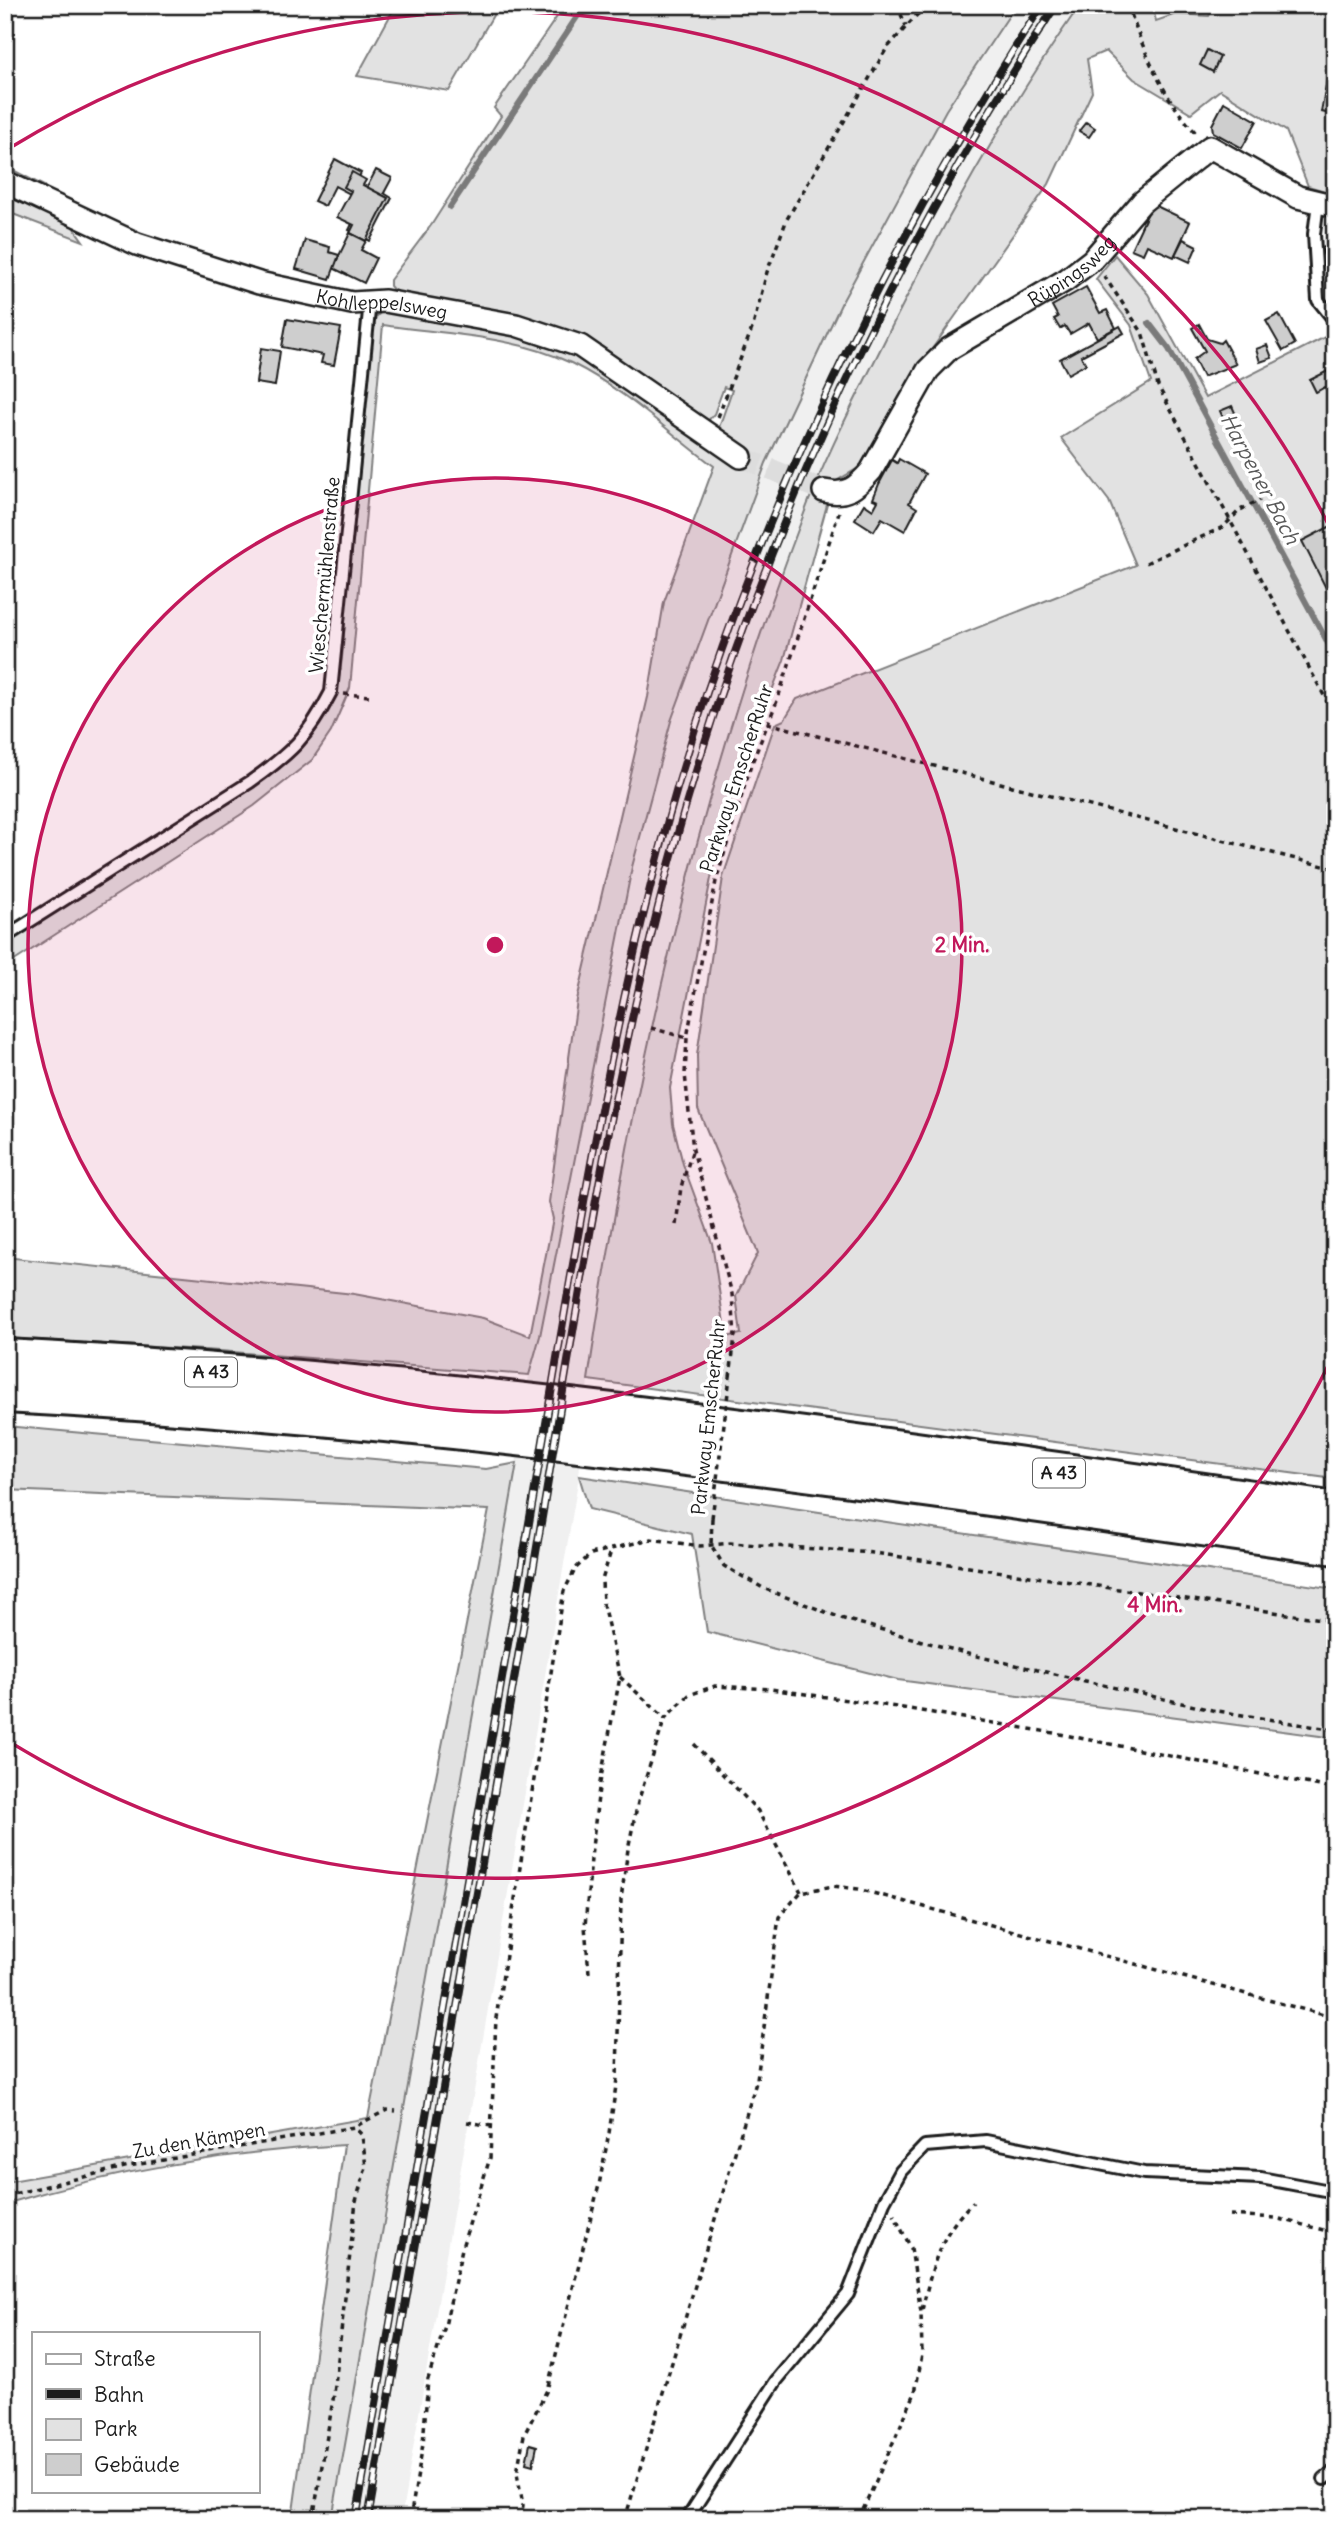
<svg xmlns="http://www.w3.org/2000/svg" width="1340" height="2524" font-family="Delius,sans-serif">
	<style>
		.built { fill: #f0f0f0 }
		.green { fill: #e2e2e2; stroke: #7f7f7f; stroke-width: 2 }
		.lines { fill: none; stroke-linecap: round; stroke-linejoin: round }
		.stream { stroke: #7a7a7a; stroke-width: 6 }
		.building { fill: #cecece; stroke: #1c1c1c; stroke-width: 2 }
		.minor-tunnel { stroke: #ddd; stroke-width: 21; stroke-dasharray: 21 10; stroke-linecap: butt }
		.service-casing { stroke: #1c1c1c; stroke-width: 16 }
		.minor-casing { stroke: #1c1c1c; stroke-width: 26 }
		.motorway-casing { stroke: #1c1c1c; stroke-width: 44 }
		.path { stroke: #1c1c1c; stroke-width: 3.5; stroke-dasharray: 5 5; stroke-linecap: butt }
		.service { stroke: #fff; stroke-width: 10 }
		.minor { stroke: #fff; stroke-width: 21 }
		.motorway { stroke: #fff; stroke-width: 38 }
		.rail-casing { stroke: #1c1c1c; stroke-width: 8 }
		.rail { stroke: #fff; stroke-width: 5; stroke-dasharray: 16; stroke-linecap: butt }
		.path-bridge { stroke: #1c1c1c; stroke-width: 3.5; stroke-dasharray: 5 5; stroke-linecap: butt }
		.ring { fill: none; stroke: #c2185b; stroke-width: 3.5 }
		.labels { text-anchor: middle; stroke-width: 7; stroke-linejoin: round; paint-order: stroke }
		.shield { fill: #fff; stroke: #606060; stroke-width: 2 }
		.shield-label { font-size: 18px; font-weight: bold; fill: #1c1c1c }
		.street-label { font-size: 19px; fill: #1c1c1c; stroke: #fff }
		.water-label { font-size: 21px; font-style: italic; fill: #5a5a5a; stroke: #fff }
		.centre { fill: #c2185b; stroke: #fff; stroke-width: 3.5 }
		.ring-label { font-size: 21px; text-anchor: middle; font-weight: bold; fill: #c2185b; stroke: #fff; stroke-width: 7; stroke-linejoin: round; paint-order: stroke }
	</style>
	<rect width="100%" height="100%" fill="#fff"/>
	<filter id="ink" filterUnits="userSpaceOnUse"><feTurbulence type="fractalNoise" baseFrequency=".0143" numOctaves="2"/><feDisplacementMap in="SourceGraphic" scale="14" xChannelSelector="R" yChannelSelector="G"/><feConvolveMatrix kernelMatrix="1 2 1 2 8 2 1 2 1" color-interpolation-filters="sRGB"/></filter>
	<g filter="url(#ink)">
		<polygon class="built" points="1016,5 1080,5 1039,64 926,258 838,434 803,516 740,692 701,824 652,1025 608,1245 588,1380 579,1476 401,2519 332,2519 512,1491 529,1375 540,1336 632,867 671,721 766,463 842,302 946,110"/>
		<g class="green">
			<polygon points="396,5 499,5 449,91 357,76"/>
			<path d="M565,5H1016L946,110L842,302L766,463L671,721L632,867L540,1336L529,1375L220,1351L5,1338V1257L354,1294L483,1318L530,1336L553,1219L549,1202L577,1000L648,697L664,602L714,466C667,431 624,389 571,363C515,336 444,334 383,325L350,688L331,732L312,760L254,806L5,967V943L262,781C293,758 320,733 334,697C345,669 345,601 348,569C355,486 367,401 374,319L380,313L389,311C443,320 500,325 552,344C607,364 664,406 716,436L732,390L724,387L714,414L706,423L689,416L655,384L617,360L396,293L390,286V280L432,224L501,116L494,108Z"/>
			<path d="M1080,5H1152L1156,21L1176,14L1209,16L1214,5H1335V194L1308,186L1286,131L1220,90L1191,113L1134,79L1106,51L1087,59L1092,92L1049,184L927,356L860,467L833,483L784,660L734,787L713,868L670,1088L673,1124L683,1164L712,1243L726,1337L741,1334L736,1296L758,1253L698,1109L697,1055L723,877L775,724L784,720L797,699L1136,565L1109,501L1061,438L1151,382L1131,325L1096,279L1115,255L1148,294L1205,398L1335,332V1479L588,1380C631,1086 696,797 802,519C824,459 854,402 883,344C941,227 1005,112 1080,5Z"/>
			<polygon points="5,166 44,186 83,241 5,211"/>
			<path d="M5,1426L486,1469L517,1463L332,2519H292L344,2145C232,2151 112,2171 5,2204V2182L368,2118L489,1510L5,1490Z"/>
			<polygon points="579,1476 1335,1589 1335,1738 898,1680 707,1632 692,1534 589,1509"/>
		</g>
		<g class="lines">
			<g class="stream">
				<polyline points="450,207 585,5"/>
				<polyline points="1149,323 1169,349 1335,656"/>
			</g>
		</g>
		<g class="building">
			<polygon points="1207,50 1220,57 1213,72 1200,65"/>
			<polygon points="1327,80 1335,82 1335,115 1321,112"/>
			<polygon points="1224,102 1257,121 1242,148 1213,132 1212,125"/>
			<polygon points="1086,122 1095,128 1089,137 1079,131"/>
			<polygon points="335,159 361,173 350,194 335,186 325,206 314,201"/>
			<polygon points="376,170 392,178 384,193 392,198 370,241 349,230 352,224 339,217 354,188 364,193"/>
			<polygon points="352,172 366,180 363,185 388,198 366,241 350,233 354,225 337,217 351,191 344,187"/>
			<polygon points="1152,204 1190,222 1174,257 1147,245 1143,254 1131,249"/>
			<polygon points="350,233 366,241 361,250 376,258 364,283 333,268"/>
			<polygon points="1183,239 1197,246 1190,262 1175,255"/>
			<polygon points="305,240 330,247 329,252 339,255 330,279 296,269"/>
			<polygon points="1335,243 1335,259 1327,262 1322,248"/>
			<polygon points="1086,287 1100,313 1107,310 1116,328 1097,338 1089,323 1070,334 1065,326 1060,329 1054,319 1058,317 1052,306"/>
			<polygon points="1279,314 1295,344 1283,351 1266,321"/>
			<polygon points="287,319 341,328 334,365 321,363 323,355 282,347"/>
			<polygon points="1199,324 1207,339 1220,343 1223,340 1236,364 1203,377 1194,359 1205,351 1192,328"/>
			<polygon points="1120,326 1124,333 1081,356 1086,364 1068,374 1060,359"/>
			<polygon points="1267,345 1272,358 1260,362 1256,349"/>
			<polygon points="261,348 280,351 275,386 256,383"/>
			<polygon points="1328,371 1335,390 1329,394 1325,387 1316,392 1310,380"/>
			<polygon points="1232,406 1236,415 1224,420 1220,411"/>
			<polygon points="899,459 925,474 909,503 917,508 905,531 882,518 874,531 855,519 864,504 873,510 878,501 873,499 879,484 892,460 897,463"/>
			<polygon points="1335,524 1335,596 1331,598 1302,541"/>
			<polygon points="530,2444 537,2446 533,2465 526,2463"/>
		</g>
		<g class="lines">
			<polyline class="minor-tunnel" points="741,457 824,491"/>
			<g class="service-casing">
				<g id="service">
					<polyline points="1318,203 1314,234 1318,300 1335,321"/>
					<path d="M5,937L250,782C291,753 308,737 331,692L370,301"/>
					<polyline points="1324,2479 1335,2470"/>
					<polyline points="687,2519 776,2381 848,2294 884,2202 901,2171 925,2146 986,2141 1144,2173 1261,2178 1335,2192"/>
				</g>
			</g>
			<g class="minor-casing">
				<g id="minor">
					<path id="s1" d="M5,182L137,244L259,283L352,303L385,301L516,325L580,346L741,457"/>
					<path id="s2" d="M824,491C847,496 856,488 871,471L928,370L949,349L1066,280L1092,260L1142,202L1210,147L1298,197L1335,206"/>
				</g>
			</g>
			<g class="motorway-casing">
				<g id="motorway">
					<path d="M5,1359C452,1382 893,1448 1335,1512"/>
					<path d="M5,1393C451,1416 893,1482 1335,1545"/>
				</g>
			</g>
			<g class="path">
				<polyline points="897,5 906,26"/>
				<path d="M1128,5C1143,50 1163,98 1196,133"/>
				<polyline points="1104,276 1142,332 1158,386 1335,716"/>
				<polyline points="718,417 753,326 767,272 787,219 887,48 926,5"/>
				<polyline points="1146,563 1223,527 1240,510 1260,500"/>
				<polyline points="344,694 370,696"/>
				<polyline points="767,723 1335,869"/>
				<polyline points="651,1028 687,1038"/>
				<polyline points="676,1225 681,1187 692,1152"/>
				<polyline points="730,1377 735,1336 732,1294 693,1150 685,1074 687,1038 716,881 751,765 777,701 839,512"/>
				<polyline points="712,1518 711,1545 724,1566 765,1589 844,1619 972,1655 1212,1710 1335,1730"/>
				<polyline points="620,1677 665,1718"/>
				<polyline points="694,1744 758,1811 801,1892"/>
				<polyline points="589,1973 585,1926 592,1848 599,1788 620,1677 603,1604 602,1580 612,1548"/>
				<polyline points="467,2122 492,2126"/>
				<polyline points="5,2196 129,2166 354,2127 387,2110 396,2111"/>
				<polyline points="1230,2215 1276,2218 1335,2233"/>
				<path d="M922,2310C933,2265 938,2236 973,2202"/>
				<polyline points="313,2519 334,2394 356,2201 366,2167 362,2135 354,2127"/>
				<polyline points="410,2519 423,2444 428,2379 445,2326 463,2244 490,2158 496,2018 564,1591 576,1568 591,1554 651,1539 700,1546 730,1543 874,1553 1335,1621"/>
				<polyline points="521,2519 523,2505 517,2473 524,2435 547,2390 599,2185 609,2133 617,2079 621,1899 628,1849 638,1802 665,1718 689,1695 715,1686 770,1689 897,1707 1060,1734 1335,1789"/>
				<polyline points="625,2519 757,2079 779,1917 801,1892 833,1886 858,1889 1335,2018"/>
				<polyline points="859,2519 915,2393 922,2355 921,2312 911,2248 894,2215"/>
			</g>
			<use href="#service" class="service"/>
			<use href="#minor" class="minor"/>
			<use href="#motorway" class="motorway"/>
			<g class="rail-casing">
				<g id="rail">
					<path d="M356,2519C411,2202 466,1886 521,1569C573,1276 612,975 707,692C789,449 903,220 1042,5"/>
					<path d="M368,2519C422,2206 477,1894 531,1582C572,1344 606,1103 668,869C750,561 882,272 1056,5"/>
				</g>
			</g>
			<use href="#rail" class="rail"/>
			<polyline class="path-bridge" points="712,1518 730,1377"/>
		</g>
	</g>
	<circle cx="495" cy="945" r="467" fill="#c2185b" fill-opacity=".12"/>
	<g class="ring">
		<circle cx="495" cy="945" r="467"/>
		<path d="M1334 1354A933 933 0 0 1 8 1741M8 149A933 933 0 0 1 1334 536"/>
	</g>
	<g class="labels">
		<g class="shield">
			<rect x="185" y="1357.5" width="52" height="29" rx="5"/>
			<rect x="1033" y="1458.5" width="52" height="29" rx="5"/>
		</g>
		<g class="shield-label">
			<text x="211" y="1378">A 43</text>
			<text x="1059" y="1479">A 43</text>
		</g>
		<g class="street-label">
			<text dy="7" stroke="none"><textPath href="#s2" startOffset="346">Rüpingsweg</textPath></text>
			<text dy="7" stroke="none"><textPath href="#s1" startOffset="399">Kohlleppelsweg</textPath></text>
			<text transform="translate(324 575) rotate(-85)" y="7">Wieschermühlenstraße</text>
			<text transform="translate(736 778) rotate(-72)" y="7">Parkway EmscherRuhr</text>
			<text transform="translate(708 1417) rotate(-84)" y="7">Parkway EmscherRuhr</text>
			<text transform="translate(199 2140) rotate(-10)" y="7">Zu den Kämpen</text>
		</g>
		<g class="water-label">
			<text transform="translate(1260 479) rotate(62)" y="7">Harpener Bach</text>
		</g>
	</g>
	<circle cx="495" cy="945" r="10" class="centre"/>
	<g class="ring-label">
		<text x="962" y="952">2 Min.</text>
		<text x="1155" y="1612">4 Min.</text>
	</g>
	<rect width="1340" height="2524" fill="none" stroke="#fff" stroke-width="28"/>
	<rect x="14" y="14" width="1312" height="2496" fill="none" stroke="#1c1c1c" stroke-width="2.5" filter="url(#ink)"/>
	<rect x="32" y="2332" width="228" height="161" fill="#ffffff" stroke="#a4a4a4" stroke-width="2"/>
	<rect x="46" y="2354" width="35" height="10" fill="#ffffff" stroke="#a4a4a4" stroke-width="2"/>
	<text x="94" y="2366" font-size="21" fill="#1c1c1c">Straße</text>
	<rect x="46" y="2389" width="35" height="10" fill="#1c1c1c" stroke="#a4a4a4" stroke-width="2"/>
	<text x="94" y="2402" font-size="21" fill="#1c1c1c">Bahn</text>
	<rect x="46" y="2419" width="35" height="21" fill="#e2e2e2" stroke="#a4a4a4" stroke-width="2"/>
	<text x="94" y="2436" font-size="21" fill="#1c1c1c">Park</text>
	<rect x="46" y="2454" width="35" height="21" fill="#cecece" stroke="#a4a4a4" stroke-width="2"/>
	<text x="94" y="2472" font-size="21" fill="#1c1c1c">Gebäude</text>
</svg>
